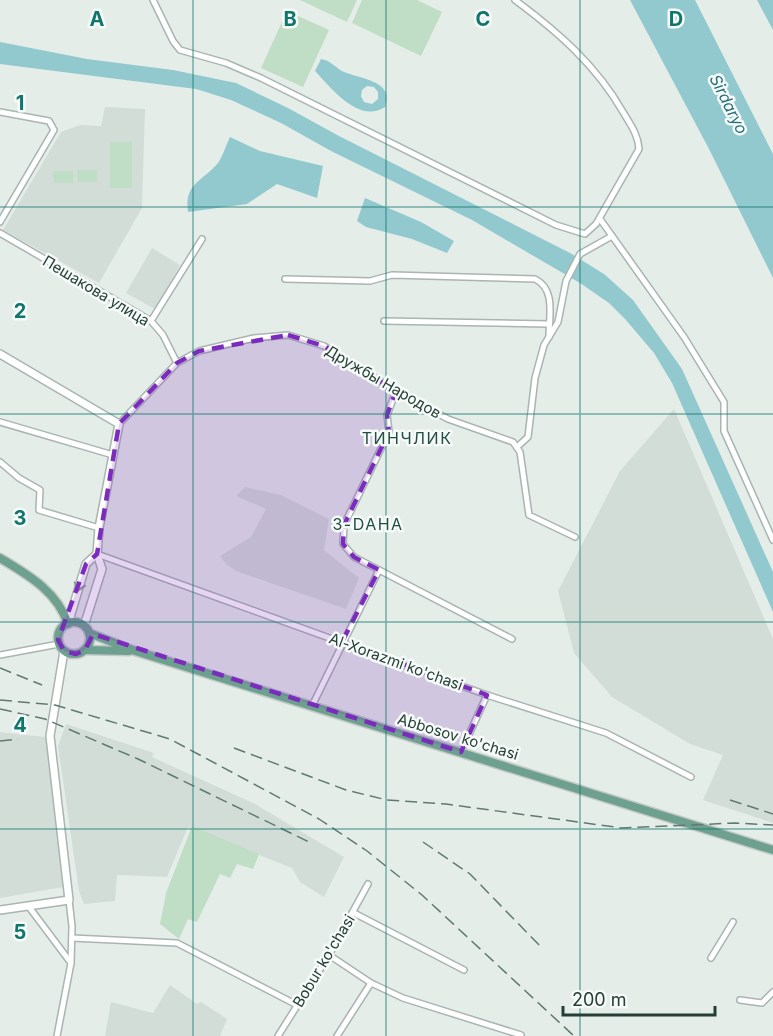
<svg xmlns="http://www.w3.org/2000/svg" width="773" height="1036" font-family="Inter,sans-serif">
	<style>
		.built { fill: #d3ddd8 }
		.green { fill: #c0ddc6 }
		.water { fill: #92c9ce; fill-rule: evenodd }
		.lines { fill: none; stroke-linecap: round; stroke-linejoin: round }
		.minor-casing { stroke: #a8b5b0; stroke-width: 8 }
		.tertiary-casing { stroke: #a8b5b0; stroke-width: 10 }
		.primary-casing { stroke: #c2c9c7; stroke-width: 11 }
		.minor { stroke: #fff; stroke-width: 5 }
		.tertiary { stroke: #fff; stroke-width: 7 }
		.primary { stroke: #6da08f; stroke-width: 8 }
		.rail { stroke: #607971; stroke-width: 1.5; stroke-dasharray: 12 6; stroke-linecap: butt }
		.oneway { stroke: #929e9a }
		.marked { fill: #7b2cbf; fill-opacity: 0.2; stroke: #7b2cbf; stroke-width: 4.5; stroke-dasharray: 12 8; stroke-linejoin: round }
		.grid { fill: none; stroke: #0f766e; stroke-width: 1.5; stroke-opacity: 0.55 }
		.labels { text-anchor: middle; stroke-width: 5; stroke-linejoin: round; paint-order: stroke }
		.street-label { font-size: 15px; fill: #253e36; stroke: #f6faf8 }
		.water-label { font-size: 16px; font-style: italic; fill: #236e77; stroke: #f6faf8 }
		.neighbourhood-label { font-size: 16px; letter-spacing: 1.5px; fill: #224f42; stroke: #f6faf8 }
		.grid-label { font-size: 20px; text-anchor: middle; font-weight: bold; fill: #0f766e; stroke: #f6faf8; stroke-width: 5; stroke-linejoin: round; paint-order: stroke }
	</style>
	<rect width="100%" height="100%" fill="#e5ede9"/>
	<g class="built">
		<polygon points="105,107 145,109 142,208 99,283 3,230 61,132 80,125 101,126"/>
		<polygon points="152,248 180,265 155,309 126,293"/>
		<polygon points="674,409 773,639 773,823 703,800 723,755 690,744 612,697 574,653 558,591 620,471"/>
		<polygon points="245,487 281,495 329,519 324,550 359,578 346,609 236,571 226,564 220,556 251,537 266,509 236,496"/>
		<polygon points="66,724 154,753 152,757 253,803 344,857 324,897 300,882 292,868 188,827 167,877 117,875 115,901 84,904 79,891 58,746"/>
		<polygon points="0,732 53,738 69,886 0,898"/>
		<polygon points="170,985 197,1004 201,1002 227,1019 220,1036 105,1036 111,1002 153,1013"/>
	</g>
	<g class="green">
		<polygon points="300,0 357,0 347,22"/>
		<polygon points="362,0 417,0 442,12 421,56 352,23"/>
		<polygon points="287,11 329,30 303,87 261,68"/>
		<rect x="110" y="142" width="22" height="46"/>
		<polygon points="77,170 97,170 97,182 78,182"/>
		<polygon points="53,171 73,171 73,183 54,183"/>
		<polygon points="192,826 259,854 253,869 237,864 230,878 220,874 197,922 188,919 179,939 160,924 166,893"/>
	</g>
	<g class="water">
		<polygon points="630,0 695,0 773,154 773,278 709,149"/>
		<polygon points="757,0 773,0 773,30"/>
		<polygon points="0,42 87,59 173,70 236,83 288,108 339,136 570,253 604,274 633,300 682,369 773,572 773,612 672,383 654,353 625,319 609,303 580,283 472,220 331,151 281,123 231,100 196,89 0,64"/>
		<path d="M321,59C330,60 335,67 342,71C358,79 396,80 385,107C359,124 332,89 315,71ZM367,86L374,87L378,92V99L372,104L364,102L361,96L362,90Z"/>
		<path d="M230,137L260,151L323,166L317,198L277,184L247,204L188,212C184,183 202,182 218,163C223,156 226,145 230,137Z"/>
		<polygon points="365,198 421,222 454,241 447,253 412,239 366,227 357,221"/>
	</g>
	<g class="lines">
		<g class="minor-casing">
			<g id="minor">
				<path d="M153,0L173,41L180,50L226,63L261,78L556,225L585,234L596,224L639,149C638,134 630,124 623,112C596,65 558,32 515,0"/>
				<polyline points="0,112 49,121 54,130 0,222"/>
				<polyline points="600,219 684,337 724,402 724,431 773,540"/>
				<polyline points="0,233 151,321 163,335 177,363"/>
				<path d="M285,279L370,281L392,275L535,279C556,289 549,316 549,337"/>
				<polyline points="151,321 202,239"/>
				<polyline points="384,321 549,324"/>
				<polyline points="396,391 387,415 389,432 344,525 343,544 354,557 512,639"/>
				<polyline points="0,422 113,455"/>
				<polyline points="119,424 177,363 199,351 254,338 288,335 324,346 396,391 448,419 513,442 520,452 529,515 575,537"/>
				<polyline points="517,447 528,437 535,378 544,345 558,322 566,281 580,254 612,236"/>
				<polyline points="0,462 19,478 40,490 39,510 99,528"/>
				<polyline points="97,554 487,695 606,733 691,777"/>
				<polyline points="0,655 59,644"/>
				<polyline points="312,706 379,570"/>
				<polyline points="461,752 487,695"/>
				<polyline points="69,900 72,926 71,963"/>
				<polyline points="29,907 71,963 57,1036"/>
				<polyline points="354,913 464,970"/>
				<polyline points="72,938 177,943 297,1005"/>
				<polyline points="329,955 371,983 403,998 521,1035"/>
				<polyline points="711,958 733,922"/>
				<polyline points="740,1000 762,1003 773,992"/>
				<polyline points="278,1036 329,955 368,884"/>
				<polyline points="337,1036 371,983"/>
			</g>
		</g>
		<g class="tertiary-casing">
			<g id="tertiary">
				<polyline points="0,354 119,424 99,528 97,554 102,569 84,626"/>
				<polyline points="68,624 86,564 97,554"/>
				<polyline points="0,910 69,900 50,736 64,651"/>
			</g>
		</g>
		<g class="primary-casing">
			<g id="primary">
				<path d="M0,558C28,575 57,591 68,624"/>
				<circle cx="74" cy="638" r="16"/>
				<polyline points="89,633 135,651 773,850"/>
				<polyline points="85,650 129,651"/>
			</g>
		</g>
		<use href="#minor" class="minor"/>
		<use href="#tertiary" class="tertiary"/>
		<use href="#primary" class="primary"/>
		<g class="rail">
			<polyline points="0,668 42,685"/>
			<polyline points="0,700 55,705 170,739 319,819 367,851 422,895 574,1036"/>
			<polyline points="0,709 45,719 138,759 309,842"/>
			<polyline points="0,741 18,739"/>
			<polyline points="234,748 346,790 387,800 446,804 622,828 735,823 773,825"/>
			<polyline points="730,800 773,814"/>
			<polyline points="423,842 470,874 542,948"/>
		</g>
	</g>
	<defs><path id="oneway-chevron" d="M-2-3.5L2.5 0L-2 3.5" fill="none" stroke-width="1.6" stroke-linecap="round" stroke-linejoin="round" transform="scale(1.5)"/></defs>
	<use class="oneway" href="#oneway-chevron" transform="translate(79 587) rotate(107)"/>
	<path class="marked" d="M288,335L324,346L396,391L387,415L389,432L344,525L343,544L354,557L379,570L342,642L487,695L461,752L93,634L85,650L76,654L64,651L58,640L86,564L97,554L119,424L177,363L199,351Z"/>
	<path class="grid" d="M193,0V1036M386,0V1036M580,0V1036M0,207H773M0,414H773M0,622H773M0,829H773"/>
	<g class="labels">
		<g class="street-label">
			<text transform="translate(96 291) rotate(31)" y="5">Пешакова улица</text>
			<text transform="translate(383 382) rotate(30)" y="5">Дружбы Народов</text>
			<text transform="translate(396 662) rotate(20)" y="5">Al-Xorazmi ko'chasi</text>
			<text transform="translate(458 737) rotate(17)" y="5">Abbosov ko'chasi</text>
			<text transform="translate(324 961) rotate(-59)" y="5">Bobur ko'chasi</text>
		</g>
		<g class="water-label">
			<text transform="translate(729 104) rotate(63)" y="6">Sirdaryo</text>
		</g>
		<g class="neighbourhood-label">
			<text x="407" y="444">ТИНЧЛИК</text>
			<text x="368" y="530">3-DAHA</text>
		</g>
	</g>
	<g class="grid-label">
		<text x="97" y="26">A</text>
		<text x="290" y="26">B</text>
		<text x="483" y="26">C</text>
		<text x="676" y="26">D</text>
		<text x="20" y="110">1</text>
		<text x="20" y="318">2</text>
		<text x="20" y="525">3</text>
		<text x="20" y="732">4</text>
		<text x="20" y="939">5</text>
	</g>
	<path d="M563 1006v9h152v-9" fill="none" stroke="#253e36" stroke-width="3"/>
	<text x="572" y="1006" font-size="18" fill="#253e36" stroke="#f6faf8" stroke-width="4.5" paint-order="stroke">200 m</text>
</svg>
